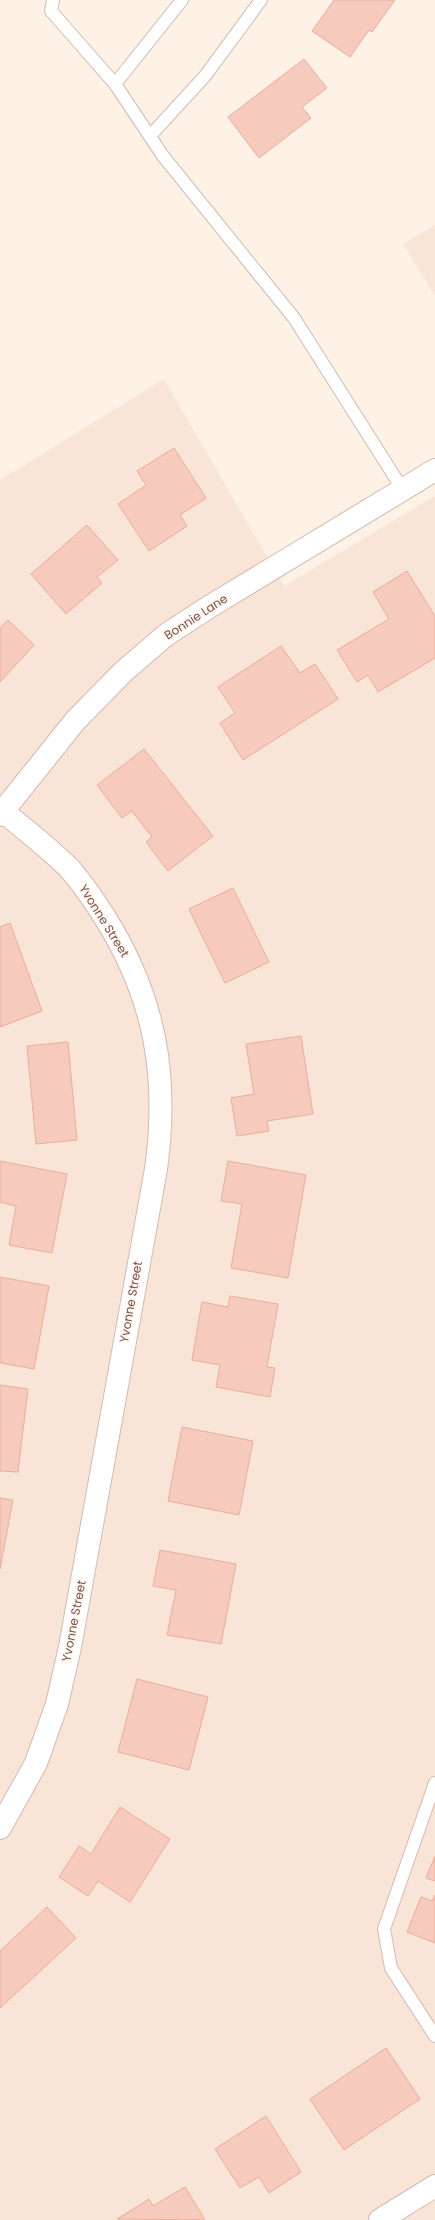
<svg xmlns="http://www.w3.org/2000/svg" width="435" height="2220" font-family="Poppins,sans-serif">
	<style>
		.residential { fill: #f9e5d8 }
		.building { fill: #f6cabc; stroke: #eaad9b }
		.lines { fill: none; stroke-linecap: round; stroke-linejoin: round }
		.service-casing { stroke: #d4b9ae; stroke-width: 14 }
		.minor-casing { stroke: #d4b9ae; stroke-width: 24 }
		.service { stroke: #fff; stroke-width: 12 }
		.minor { stroke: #fff; stroke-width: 22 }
		.labels { text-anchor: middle; stroke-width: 3; stroke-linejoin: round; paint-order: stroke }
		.street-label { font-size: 12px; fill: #7b5248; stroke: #fff6ef }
	</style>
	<rect width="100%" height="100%" fill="#fef2e7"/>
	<g class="residential">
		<polygon points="435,225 435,296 403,244"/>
		<polygon points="164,379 284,586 435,496 435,2220 0,2220 0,480"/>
	</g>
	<g class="building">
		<polygon points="334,0 395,0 372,32 369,30 350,57 312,31"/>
		<polygon points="304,59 327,88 302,107 311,118 259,158 228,117"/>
		<polygon points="174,448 206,498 180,515 187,526 149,551 118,504 146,485 137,471"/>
		<polygon points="87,525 118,560 97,577 102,583 66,614 31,574"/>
		<polygon points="407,571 435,616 435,658 378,692 368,675 357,682 337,650 389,619 373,592"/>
		<polygon points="8,620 34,645 0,682 0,628"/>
		<polygon points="281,646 300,673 315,664 338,699 243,760 220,723 235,713 218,687"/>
		<polygon points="144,749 213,836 168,871 146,842 152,837 132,811 122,818 97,785"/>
		<polygon points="233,888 269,962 225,983 189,909"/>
		<polygon points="10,923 42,1011 0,1027 0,927"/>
		<polygon points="301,1036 313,1114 267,1121 269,1131 237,1136 231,1098 254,1094 246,1044"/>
		<polygon points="68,1042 77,1140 36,1144 27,1046"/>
		<polygon points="0,1161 67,1174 52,1253 9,1245 16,1206 0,1202"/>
		<polygon points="228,1161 306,1175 288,1278 231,1268 242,1204 221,1201"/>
		<polygon points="0,1277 49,1286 34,1369 0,1363"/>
		<polygon points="230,1296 278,1304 267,1367 275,1368 270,1397 216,1387 220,1365 192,1360 202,1302 228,1307"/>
		<polygon points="0,1385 28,1389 18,1472 0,1471"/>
		<polygon points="182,1427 253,1441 239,1515 168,1501"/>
		<polygon points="0,1498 13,1500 0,1569"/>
		<polygon points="160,1550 236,1564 221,1644 167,1635 176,1590 153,1586"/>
		<polygon points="137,1679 208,1697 189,1770 118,1752"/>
		<polygon points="120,1807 170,1839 130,1902 98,1881 88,1896 59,1877 79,1846 91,1854"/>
		<polygon points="435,1856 435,1881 426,1878"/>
		<polygon points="435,1895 435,1943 407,1932 421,1897 432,1901"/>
		<polygon points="47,1907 76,1938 0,2008 0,1951"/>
		<polygon points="386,2048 420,2099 344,2150 310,2099"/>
		<polygon points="266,2116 301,2172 269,2193 259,2177 240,2188 215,2149"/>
		<polygon points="185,2187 205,2220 117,2219 149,2199 153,2206"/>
	</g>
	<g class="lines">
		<g class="service-casing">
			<g id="service">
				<polyline points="53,0 51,11 115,84"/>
				<polyline points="182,0 115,84 163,156 294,318 403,490"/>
				<polyline points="150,136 205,76 261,0"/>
				<polyline points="435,1783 384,1929 391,1968 435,2036"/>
			</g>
		</g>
		<g class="minor-casing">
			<g id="minor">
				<polyline points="0,815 75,721 123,672 166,635 209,607 435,470"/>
				<path d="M0,1828L36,1763L57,1704L70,1647L156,1169C169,1075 155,997 104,916C93,899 82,882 68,867C48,847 25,830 3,811"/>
				<polyline points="380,2220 435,2186"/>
			</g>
		</g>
		<use href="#service" class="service"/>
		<use href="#minor" class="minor"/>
	</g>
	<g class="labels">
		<g class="street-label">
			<text transform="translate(196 617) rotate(-33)" y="4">Bonnie Lane</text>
			<text transform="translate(104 921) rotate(58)" y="4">Yvonne Street</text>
			<text transform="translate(131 1302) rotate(-80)" y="4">Yvonne Street</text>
			<text transform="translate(74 1621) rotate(-79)" y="4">Yvonne Street</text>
		</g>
	</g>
</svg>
